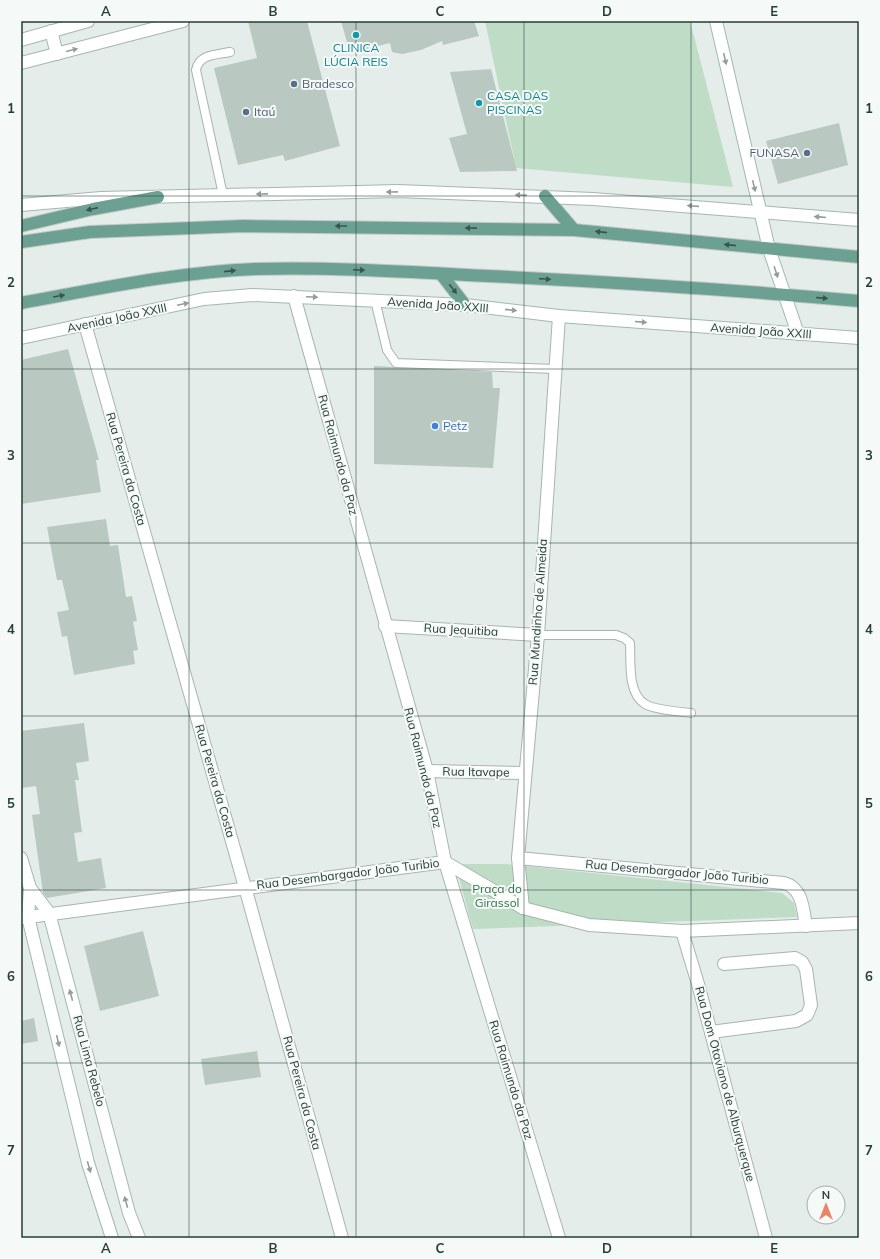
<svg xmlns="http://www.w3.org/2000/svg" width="880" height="1259" font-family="Mulish,sans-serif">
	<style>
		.green { fill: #bfdcc7 }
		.building { fill: #bac8c2 }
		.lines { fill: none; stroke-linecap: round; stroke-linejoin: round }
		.lane-casing { stroke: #a7b5b0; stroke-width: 10 }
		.street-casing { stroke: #a7b5b0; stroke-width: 14 }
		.secondary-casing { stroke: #a3b8b1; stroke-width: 14 }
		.primary-casing { stroke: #c2c9c7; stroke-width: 14 }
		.lane { stroke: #fff; stroke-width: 8 }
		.street { stroke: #fff; stroke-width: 12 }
		.secondary { stroke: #fff; stroke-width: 12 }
		.primary { stroke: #6ca092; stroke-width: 12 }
		.oneway { fill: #929e9b }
		.oneway2 { fill: #37564e }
		.grid { fill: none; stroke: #253e37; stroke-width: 1; stroke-opacity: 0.55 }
		.culture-dot { fill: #0f9aa8; stroke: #f5f9f7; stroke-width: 1.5 }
		.service-dot { fill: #5c6f8a; stroke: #f5f9f7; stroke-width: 1.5 }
		.shop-dot { fill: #3f7fe0; stroke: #f5f9f7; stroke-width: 1.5 }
		.labels { text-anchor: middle; stroke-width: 4; stroke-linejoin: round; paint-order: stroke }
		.culture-label { font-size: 12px; fill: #0d838f; stroke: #f5f9f7 }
		.service-label { font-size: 12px; fill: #4e5e75; stroke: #f5f9f7; text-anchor: start }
		.street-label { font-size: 12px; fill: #253e37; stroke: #f5f9f7 }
		.shop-label { font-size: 12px; fill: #366cbe; stroke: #f5f9f7; text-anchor: start }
		.park-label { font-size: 12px; fill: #31724a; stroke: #f5f9f7 }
		.neatline { fill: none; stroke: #253e37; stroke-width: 1.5 }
		.grid-label { font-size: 13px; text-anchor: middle; font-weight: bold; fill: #253e37 }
	</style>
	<rect width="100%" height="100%" fill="#e4ede9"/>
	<g class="green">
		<polygon points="485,21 690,21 733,187 516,168"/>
		<polygon points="455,864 506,864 782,893 794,903 797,917 473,929"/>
	</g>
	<g class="building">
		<polygon points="248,21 307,21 340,146 285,161 283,155 238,165 214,68 257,58"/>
		<polygon points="341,21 474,21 479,36 443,45 442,41 421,50 402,54 392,52 390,43 350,53"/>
		<polygon points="491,69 517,171 460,172 449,138 467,134 450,72"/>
		<polygon points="839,123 848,165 778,184 766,141"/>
		<polygon points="68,349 99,460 96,460 101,492 21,504 21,360"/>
		<polygon points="374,366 492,372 493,388 500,388 493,468 374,464"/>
		<polygon points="106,519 110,546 118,545 126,597 132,596 137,621 133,622 138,650 133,651 135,664 74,675 67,636 62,637 57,612 69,610 62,580 57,580 47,527"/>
		<polygon points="84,723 89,761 76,763 79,780 75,780 82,832 74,833 78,862 101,858 106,888 47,898 43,893 32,815 40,814 36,786 21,788 21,731"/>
		<polygon points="143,931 159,996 100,1011 84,946"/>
		<polygon points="34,1018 38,1041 21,1044 21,1021"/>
		<polygon points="257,1051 261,1077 205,1085 201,1059"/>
	</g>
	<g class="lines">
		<g class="lane-casing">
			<g id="lane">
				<path d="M223,195L196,70C199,54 216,55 230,52"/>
				<polyline points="375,300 387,350 396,363 555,369"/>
				<path d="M538,635H616L624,638L630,643C631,661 627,693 645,704C652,709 681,712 691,713"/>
			</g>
		</g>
		<g class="street-casing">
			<g id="street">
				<polyline points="294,296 427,771 445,862 559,1238"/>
				<polyline points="85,324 245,887 342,1238"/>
				<polyline points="385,626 538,635"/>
				<polyline points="427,771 525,773"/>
				<path d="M518,858L784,883C803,888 803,910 806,926"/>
				<polyline points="523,908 518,858 538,635 559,316"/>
				<polyline points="21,918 445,862 523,908 589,925 682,931 859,923"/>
				<polyline points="682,931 698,984 766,1238"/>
				<polyline points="711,1032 796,1021 807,1015 811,1005 806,969 802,962 795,958 724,964"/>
			</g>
		</g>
		<g class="secondary-casing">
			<g id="secondary">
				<polyline points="716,21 769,249 798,334"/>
				<polyline points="51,31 57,54"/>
				<polyline points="21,40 88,21"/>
				<polyline points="21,63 183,21"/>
				<polyline points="21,205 101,198 398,191 593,199 859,220"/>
				<polyline points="21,338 204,299 252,295 465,305 559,316 859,338"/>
				<polyline points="21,858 30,888 28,917 88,1163 112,1238"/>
				<polyline points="30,888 49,913 129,1213 139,1238"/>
			</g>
		</g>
		<g class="primary-casing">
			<g id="primary">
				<polyline points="545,196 574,230"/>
				<polyline points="21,226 93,209 158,197"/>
				<polyline points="21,242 90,232 243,226 574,230 859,257"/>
				<polyline points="441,274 465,305"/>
				<path d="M21,303C98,289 177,272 255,269C333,267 410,272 488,276C612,282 736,290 859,301"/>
			</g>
		</g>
		<use href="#lane" class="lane"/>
		<use href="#street" class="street"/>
		<use href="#secondary" class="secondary"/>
		<use href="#primary" class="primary"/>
	</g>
	<defs><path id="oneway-solid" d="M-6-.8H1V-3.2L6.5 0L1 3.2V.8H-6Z"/></defs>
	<g class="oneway">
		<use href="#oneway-solid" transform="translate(72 50) rotate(-14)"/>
		<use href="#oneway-solid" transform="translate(725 59) rotate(77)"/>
		<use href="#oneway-solid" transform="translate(754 186) rotate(77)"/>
		<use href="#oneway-solid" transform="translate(392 192) rotate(179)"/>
		<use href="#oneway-solid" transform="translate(262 194) rotate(179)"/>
		<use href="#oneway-solid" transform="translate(521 195) rotate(-178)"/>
		<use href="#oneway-solid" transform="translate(693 206) rotate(-176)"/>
		<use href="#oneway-solid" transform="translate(820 217) rotate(-175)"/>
		<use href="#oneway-solid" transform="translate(776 272) rotate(72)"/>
		<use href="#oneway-solid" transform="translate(312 297) rotate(3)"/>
		<use href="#oneway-solid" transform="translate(183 304) rotate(-12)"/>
		<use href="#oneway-solid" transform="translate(511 310) rotate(6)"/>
		<use href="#oneway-solid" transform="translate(641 322) rotate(5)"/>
		<use href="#oneway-solid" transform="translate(71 995) rotate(-105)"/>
		<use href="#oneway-solid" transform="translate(58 1041) rotate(77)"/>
		<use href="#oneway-solid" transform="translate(89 1167) rotate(74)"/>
		<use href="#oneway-solid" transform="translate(126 1202) rotate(-105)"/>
	</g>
	<g class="oneway2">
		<use href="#oneway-solid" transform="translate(92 209) rotate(167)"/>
		<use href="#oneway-solid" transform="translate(341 226) rotate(-180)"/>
		<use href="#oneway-solid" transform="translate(471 228) rotate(-179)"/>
		<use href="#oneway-solid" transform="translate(601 232) rotate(-174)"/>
		<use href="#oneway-solid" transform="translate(730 245) rotate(-174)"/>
		<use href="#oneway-solid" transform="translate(359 270) rotate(3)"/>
		<use href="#oneway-solid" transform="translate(230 271) rotate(-6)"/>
		<use href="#oneway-solid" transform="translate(545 279) rotate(4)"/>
		<use href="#oneway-solid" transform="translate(453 289) rotate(52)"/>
		<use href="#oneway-solid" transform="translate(59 296) rotate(-10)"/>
		<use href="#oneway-solid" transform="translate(822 298) rotate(5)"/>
	</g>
	<path class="grid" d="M189,21V1238M356,21V1238M524,21V1238M691,21V1238M21,196H859M21,369H859M21,543H859M21,716H859M21,890H859M21,1063H859"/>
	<g class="culture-dot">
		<circle cx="356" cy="35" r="4"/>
		<circle cx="479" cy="103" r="4"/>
	</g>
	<g class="service-dot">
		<circle cx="294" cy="84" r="4"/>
		<circle cx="246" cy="112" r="4"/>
		<circle cx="807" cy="153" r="4"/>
	</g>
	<circle class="shop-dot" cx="435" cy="426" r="4"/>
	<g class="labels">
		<g class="culture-label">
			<text x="356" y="52">CLINICA<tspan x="356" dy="14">LÚCIA REIS</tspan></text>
			<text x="487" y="100" text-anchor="start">CASA DAS<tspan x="487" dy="14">PISCINAS</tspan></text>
		</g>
		<g class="service-label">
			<text x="302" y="88">Bradesco</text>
			<text x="254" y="116">Itaú</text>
			<text x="799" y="157" text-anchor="end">FUNASA</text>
		</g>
		<g class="street-label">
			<text transform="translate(438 305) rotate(4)" y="4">Avenida João XXIII</text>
			<text transform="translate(117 318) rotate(-12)" y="4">Avenida João XXIII</text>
			<text transform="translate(761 331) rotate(4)" y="4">Avenida João XXIII</text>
			<text transform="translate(338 455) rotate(75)" y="4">Rua Raimundo da Paz</text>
			<text transform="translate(126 469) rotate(74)" y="4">Rua Pereira da Costa</text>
			<text transform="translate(538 612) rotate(-86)" y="4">Rua Mundinho de Almeida</text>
			<text transform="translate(461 630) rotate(3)" y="4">Rua Jequitiba</text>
			<text transform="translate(423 768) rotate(76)" y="4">Rua Raimundo da Paz</text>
			<text transform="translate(476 772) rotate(1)" y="4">Rua Itavape</text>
			<text transform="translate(215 781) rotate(74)" y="4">Rua Pereira da Costa</text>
			<text transform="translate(677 872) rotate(5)" y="4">Rua Desembargador João Turibio</text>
			<text transform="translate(348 874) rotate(-7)" y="4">Rua Desembargador João Turibio</text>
			<text transform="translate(89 1061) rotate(75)" y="4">Rua Lima Rebelo</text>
			<text transform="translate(511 1080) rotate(73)" y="4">Rua Raimundo da Paz</text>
			<text transform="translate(725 1084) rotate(75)" y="4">Rua Dom Otaviano de Alburquerque</text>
			<text transform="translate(302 1093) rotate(75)" y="4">Rua Pereira da Costa</text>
		</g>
		<g class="shop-label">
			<text x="443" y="430">Petz</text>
		</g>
		<g class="park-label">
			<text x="497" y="893">Praça do<tspan x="497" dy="14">Girassol</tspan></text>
		</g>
	</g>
	<rect width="880" height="1259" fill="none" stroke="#f5f9f7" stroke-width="44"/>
	<g transform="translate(826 1205)"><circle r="19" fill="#f5f9f7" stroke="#a2aeaa"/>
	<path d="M0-3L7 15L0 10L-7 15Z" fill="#e98566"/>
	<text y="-6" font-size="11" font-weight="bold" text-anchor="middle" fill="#253e37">N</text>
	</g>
	<rect x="22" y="22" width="836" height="1215" class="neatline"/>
	<g class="grid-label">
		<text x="106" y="16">A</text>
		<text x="273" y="16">B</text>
		<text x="440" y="16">C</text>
		<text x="607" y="16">D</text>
		<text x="774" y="16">E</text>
		<text x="11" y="113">1</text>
		<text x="869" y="113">1</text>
		<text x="11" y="287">2</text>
		<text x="869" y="287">2</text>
		<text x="11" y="460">3</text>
		<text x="869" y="460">3</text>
		<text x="11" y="634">4</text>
		<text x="869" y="634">4</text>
		<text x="11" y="808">5</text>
		<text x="869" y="808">5</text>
		<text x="11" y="981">6</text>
		<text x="869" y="981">6</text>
		<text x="11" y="1155">7</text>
		<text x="869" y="1155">7</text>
		<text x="106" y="1253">A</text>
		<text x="273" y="1253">B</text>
		<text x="440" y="1253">C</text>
		<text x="607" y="1253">D</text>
		<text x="774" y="1253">E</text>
	</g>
</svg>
